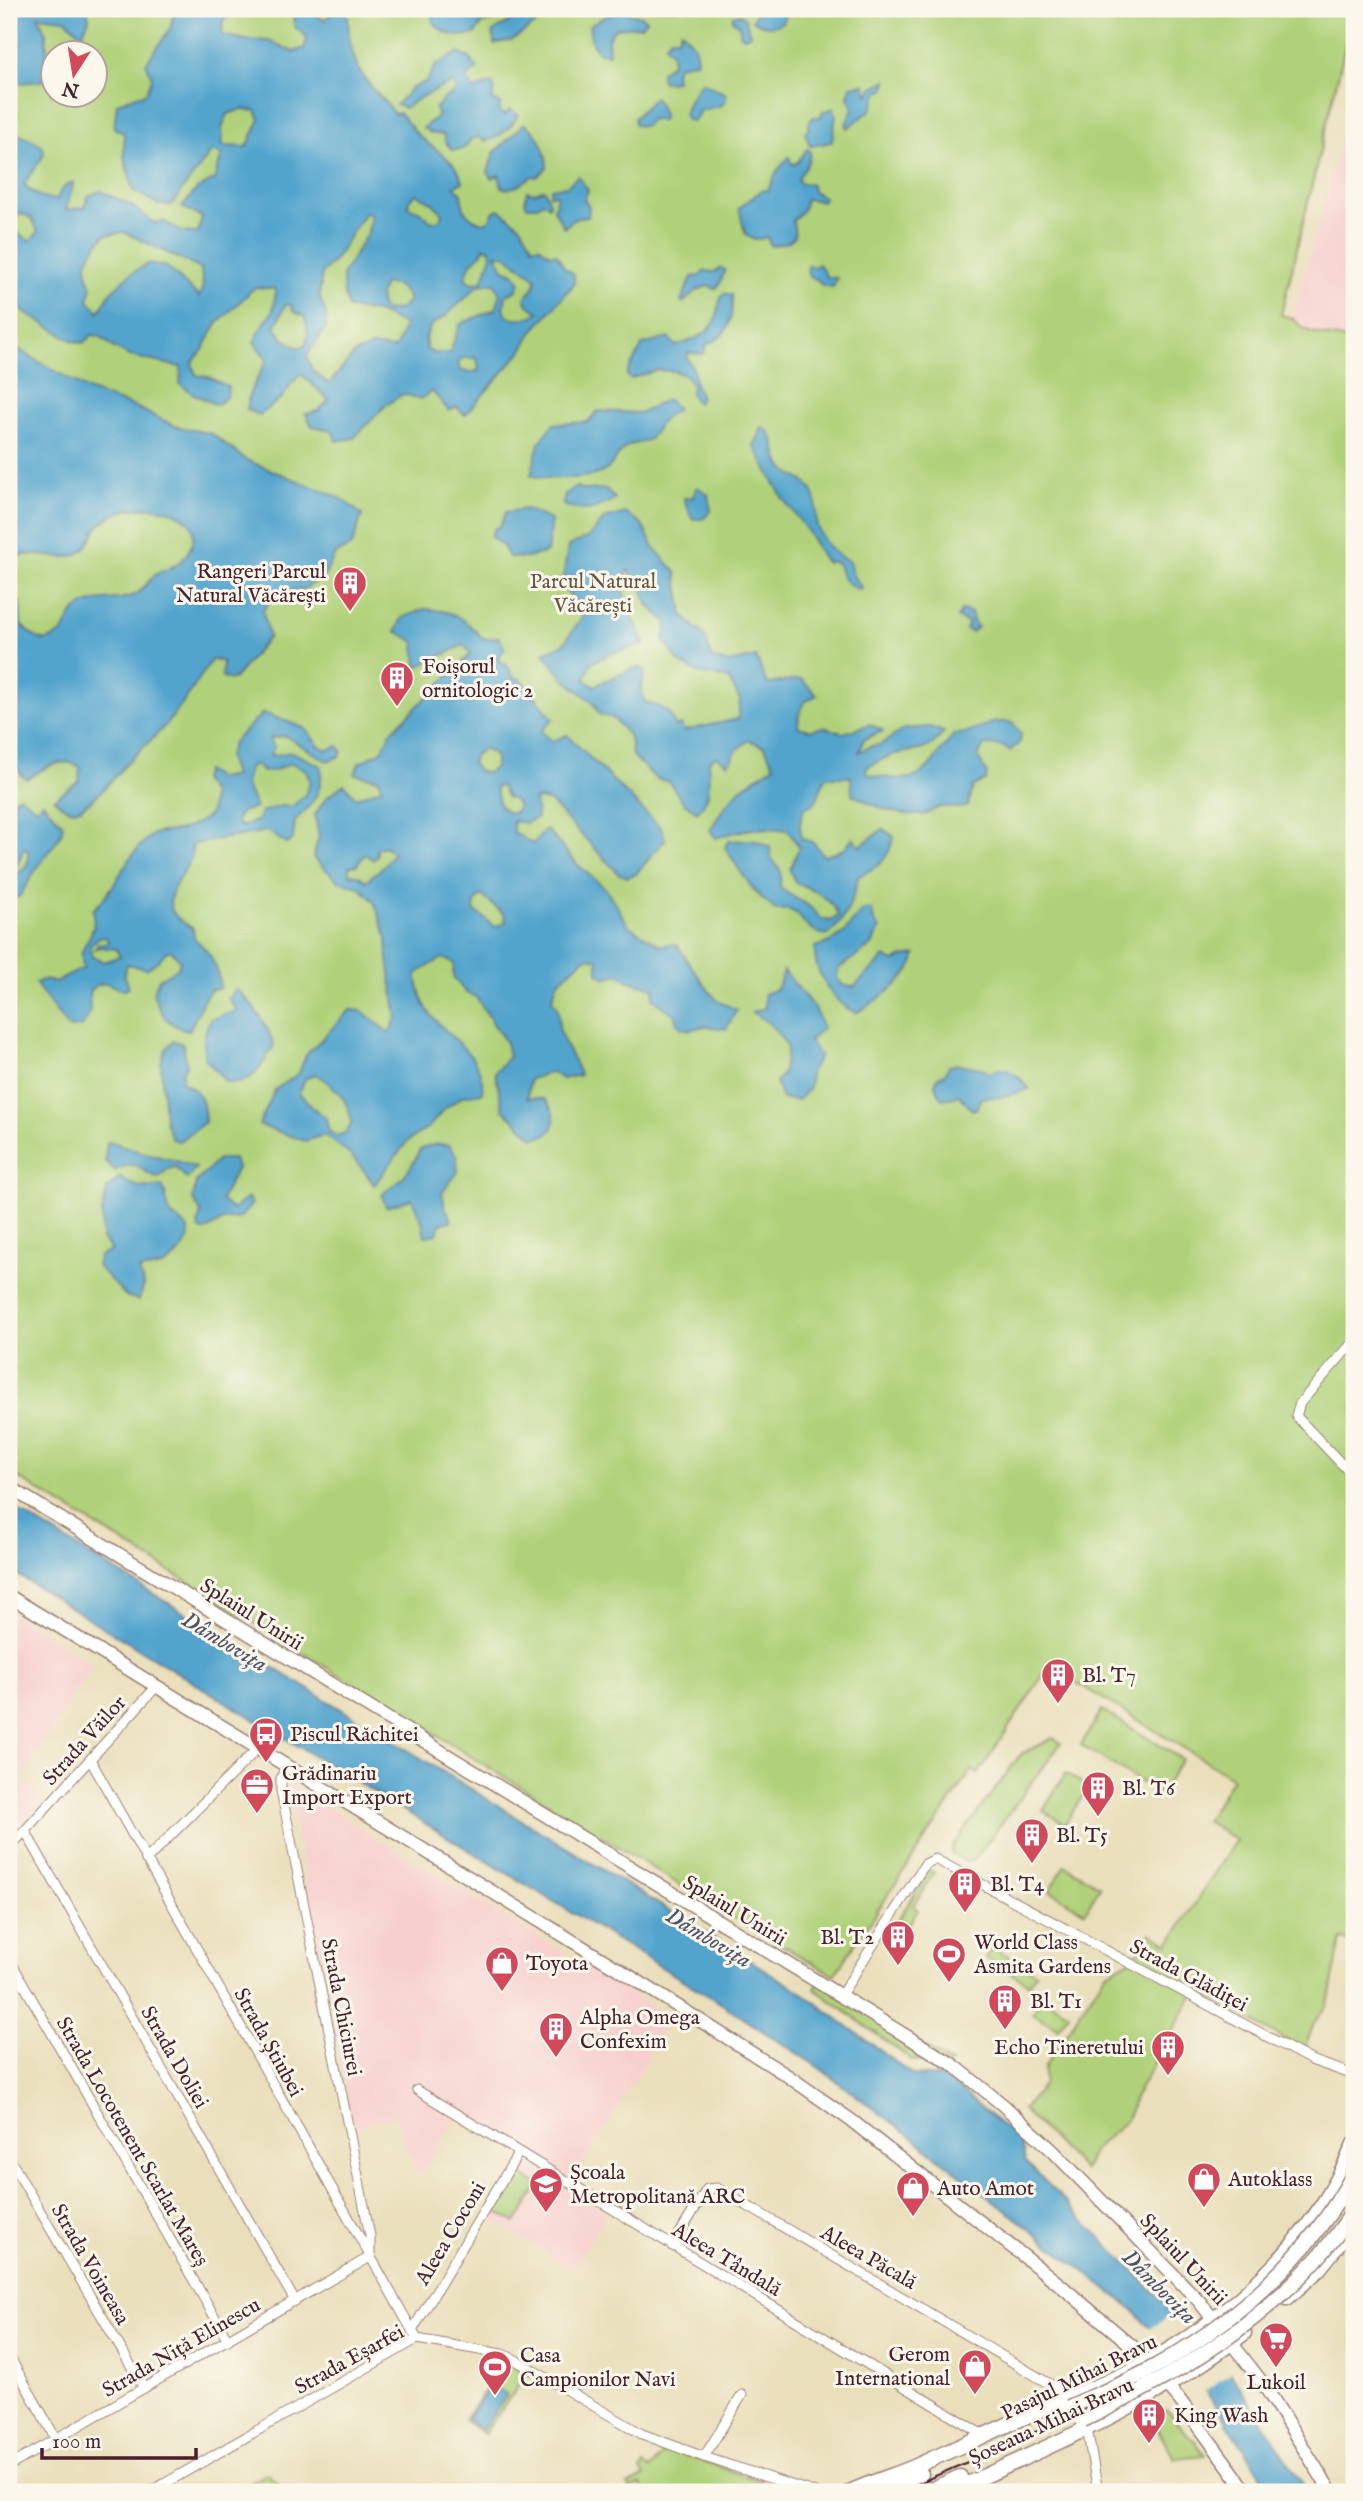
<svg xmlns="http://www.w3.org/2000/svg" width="1363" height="2501" font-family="'IM FELL English',serif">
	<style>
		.built { fill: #f7d0ce }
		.green { fill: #b0d179; stroke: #7d7852; stroke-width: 2; fill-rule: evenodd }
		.water { fill: #53a4cd; stroke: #4e627c; stroke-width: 2; fill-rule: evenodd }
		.pier { fill: #eadfbb }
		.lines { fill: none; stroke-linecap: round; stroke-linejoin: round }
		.minor-casing { stroke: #9a7f73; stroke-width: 11 }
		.secondary-casing { stroke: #9a7f73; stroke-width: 15 }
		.primary-casing { stroke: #9a7f73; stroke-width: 17 }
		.minor { stroke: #fff; stroke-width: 9 }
		.secondary { stroke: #fff; stroke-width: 12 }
		.primary { stroke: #fff; stroke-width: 14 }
		.tram { stroke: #4a1f2b; stroke-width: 2 }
		.primary-bridge-casing { stroke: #9a7f73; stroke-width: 17; stroke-linecap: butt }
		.primary-bridge { stroke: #fff; stroke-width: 14 }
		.labels { text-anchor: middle; stroke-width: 6; stroke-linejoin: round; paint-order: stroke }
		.poi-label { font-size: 21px; fill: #4a1f2b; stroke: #fbf7ec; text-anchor: start }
		.park-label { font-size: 21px; fill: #695442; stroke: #fbf7ec }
		.street-label { font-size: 21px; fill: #4a1f2b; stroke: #fbf7ec }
		.water-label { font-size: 23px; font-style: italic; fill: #4e546c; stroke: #fbf7ec }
	</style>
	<rect width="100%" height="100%" fill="#fbf7ec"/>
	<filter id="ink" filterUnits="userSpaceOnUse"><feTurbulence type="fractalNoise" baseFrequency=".0143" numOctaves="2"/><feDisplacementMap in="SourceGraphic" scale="14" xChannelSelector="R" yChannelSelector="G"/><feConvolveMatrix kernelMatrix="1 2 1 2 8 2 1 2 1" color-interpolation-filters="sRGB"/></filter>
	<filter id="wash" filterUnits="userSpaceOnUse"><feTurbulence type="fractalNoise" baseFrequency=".00686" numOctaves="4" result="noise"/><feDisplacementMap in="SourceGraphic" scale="28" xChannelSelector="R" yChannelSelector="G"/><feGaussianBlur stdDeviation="1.57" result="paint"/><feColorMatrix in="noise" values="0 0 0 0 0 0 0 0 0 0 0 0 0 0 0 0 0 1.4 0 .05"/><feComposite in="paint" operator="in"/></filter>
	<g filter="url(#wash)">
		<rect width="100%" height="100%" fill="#eadfbb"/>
		<g class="built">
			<polygon points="1354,91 1354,341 1314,332 1297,324 1293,318"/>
			<polygon points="9,1612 93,1665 21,1779 44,1800 9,1838"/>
			<polygon points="287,1783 672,2019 573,2180 459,2112 421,2175 417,2176 395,2115 353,2130"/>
			<polygon points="519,2159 607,2212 572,2269 484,2216"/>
		</g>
		<g class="green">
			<path d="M9,9H1354L1281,315L1293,318C1304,336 1335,337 1354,341V1942L1341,1940L1328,2004L1314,2023L1304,2050L1196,1990L1133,2100C1131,2128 1104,2133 1092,2154C1088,2160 1090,2164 1084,2170L1023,2110L1044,2084V2068L1105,1974L1135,1957L1151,1933L1169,1944L1236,1840L1206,1821L1233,1778L1049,1666L978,1774L972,1770L834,1975L732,1917L9,1472ZM52,52H94V94H52Z"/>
			<polygon points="1102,1710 1182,1759 1160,1794 1081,1745"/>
			<polygon points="1053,1738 1061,1743 975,1859 966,1862 952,1854 952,1847 1021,1754"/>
			<polygon points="1066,1773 1088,1787 1065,1824 1043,1811"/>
			<polygon points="1065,1865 1100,1886 1085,1912 1050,1891"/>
			<polygon points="930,1870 934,1873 913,1906 918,1910 898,1940 889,1934"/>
			<polygon points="993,1947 1036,1973 1029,1984 986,1958"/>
			<polygon points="819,1982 952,2064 912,2060 815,1989"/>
			<polygon points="1043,1997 1069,2013 1058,2029 1033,2013"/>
			<polygon points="518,2173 539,2185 516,2223 496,2211"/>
			<polygon points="506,2360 528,2372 484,2434 464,2420"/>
			<polygon points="1167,2410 1206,2455 1175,2458 1151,2419"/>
			<polygon points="659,2445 674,2451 792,2492 644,2492 641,2484 630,2489 628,2485 645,2477 641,2470 644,2465 651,2469 662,2454 656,2449"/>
			<polygon points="267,2473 286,2492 236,2492"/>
		</g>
		<g class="water">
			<polygon points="9,9 87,9 89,19 82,35 65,19 38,16 46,33 47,53 42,81 9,84"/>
			<path d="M171,9H236L223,21L222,35L246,40L271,41L293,52L305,48L307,37L294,26L295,14L309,12L325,20L332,12L341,9L348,15C348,43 353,67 372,88C380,97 387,103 394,114L399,113C407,120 410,127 417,134C433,150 456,158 463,182L454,186L461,192C462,209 466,219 484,223L489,221L494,211L499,209L521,226L533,247L539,246L550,254H557L564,267L574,274V284L533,331L521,352L465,415L457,407L449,411L432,391L421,399L403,394L385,406L354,438L336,441L332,430L312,426L306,414L318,411L329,400L301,374L291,384L283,397L260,415L247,410L249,395L267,360L254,342L259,331L273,311L276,289L255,287L216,325L203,350L192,363L196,375L209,377L228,387L227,396L217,405L193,394L180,384L181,367L130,356L114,348L99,336L92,335L83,343L73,341L19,309L21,299L12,290L13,271L9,270V174L12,173L15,161L9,156V131L31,139L43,147L44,155L24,184C33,195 43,198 57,200C59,191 64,185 74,182L66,210L85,207L88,196L101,191L129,204L154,223L164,221L182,232L198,233L202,217L182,207L197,189L214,180L222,155L212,151L171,205H159L133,190L124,156V133L114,128L117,103L146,93L152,78L146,63L170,29L174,12ZM242,109L256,111L260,119L247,147L223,146L222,128L228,114ZM416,194L432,202L443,214L440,220L431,222L421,212L408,207L409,200ZM365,212L371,215L368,232L343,274V291L348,308L377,312L405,325L395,349L372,346L354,354L329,384L312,370L307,356L326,328V314L319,296L322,273L335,260ZM19,213L32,218L38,232L30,241L13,230L14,222ZM124,232L201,269L203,286L199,297L167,267L149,263L129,275L111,292L99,312L88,300L92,287C80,263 90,253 105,235ZM484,247L490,249L492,255L482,281C476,284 469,283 465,278L471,263L481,254ZM496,254L505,255L536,278L535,285L525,298L528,305L539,312C528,319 519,320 507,316L504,307L506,295L516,291L520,282L514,273L504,269ZM495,283L500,296L496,309L460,324L450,353H434L427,350L425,338L432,324L445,317L479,285ZM384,284C398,284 403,288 409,300L401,309L385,311C377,302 379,295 384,284ZM285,305H291L293,311L305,317L308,335L306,345L299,348L284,339L275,328ZM465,358H477L479,370L470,373L460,370L458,361Z"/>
			<path d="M485,9H500L502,18L482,23L475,34C456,38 445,36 433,22V13L466,15Z"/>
			<polygon points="515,9 558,9 512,40 494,44 493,32 509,22 517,12"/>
			<path d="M759,9H787L783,22C771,29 764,26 752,20Z"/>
			<polygon points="622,11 641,16 646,20 641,26 615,28 608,38 609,54 599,53 592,43 589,26 606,16"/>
			<polygon points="740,14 745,18 750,34 745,37 741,35 739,25 732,20 733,16"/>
			<polygon points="681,30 695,46 697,61 679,65 675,71 676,81 663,82 661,78 661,72 672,63 672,54 665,44 671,38 678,38"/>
			<path d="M457,53L470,58L473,64L478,68L467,78L473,90L492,83L495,90L492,99L500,103V113L504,115L510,110L518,115C510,128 501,138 485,141L478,137L471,139L464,149L452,150L445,141L444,135L431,133L423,128L438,115L435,109L445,98L457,91L452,83L421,97L405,108L396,105L412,88L427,81L436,65Z"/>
			<polygon points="887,80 885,90 878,92 871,110 848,128 846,124 853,108 848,97 851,86 865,84 868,95 872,88"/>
			<path d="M702,82L726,94V100L721,106C712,105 708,111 700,110L694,121L687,120L684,114C688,101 693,92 702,82Z"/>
			<polygon points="655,97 663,114 662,121 651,119 645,126 635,125 634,118"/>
			<polygon points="834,108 836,116 832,142 810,146 805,132 809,129 809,123 813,117 821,117 822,112"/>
			<path d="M524,124C539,132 546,151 547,167L537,177L532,176L518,186L507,189L502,187L499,175L491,179L488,172L494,153Z"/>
			<path d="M807,149L810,151C810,159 805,170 799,176L798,181L802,184L810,183L814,192L824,197L823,201L806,199L803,210L793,220L795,236L788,242L771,246L767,237C740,245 745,227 739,208L761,191L768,190L777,171L789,157L792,164L797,163Z"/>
			<path d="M578,176L588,190L584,200L589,206L588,217C577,216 572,220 564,228L554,209L557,194L550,195L551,188L567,186Z"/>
			<polygon points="544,189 550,203 549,206 544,202 537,206 527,206 525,202 527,191 535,193"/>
			<polygon points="819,264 827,277 837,278 833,287 822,285 817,279 809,277 807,271 809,265 814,267"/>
			<path d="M721,268L725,270L720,284L715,289L709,286C696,288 693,295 683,303L681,301L692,277L700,276L704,271L714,272Z"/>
			<path d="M724,293L732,295C733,317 730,337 707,344L703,354L688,353L687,358L694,370L695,383L701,398L697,403L691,394L692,384L687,376L674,371L657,370L630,379L627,376C629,363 639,357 642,345L669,338L676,346C692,340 713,334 717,315C719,307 718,300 724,293Z"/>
			<path d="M9,344L90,391L135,407L175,426L212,434L246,460L341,498L362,515L352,546L335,554L324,577L304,589L275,592L263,611L269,637L233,680L222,678L223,662L212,659C197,683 181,708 161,730C150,742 137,752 126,764C115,777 93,803 78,809C68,812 60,804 54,799L79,781L80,767C61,755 45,769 26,779C9,765 9,746 9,726L15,723L19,695L9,656V598L20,602L21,625L35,637L45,641C49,639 56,637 60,634C70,626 66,615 82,606C95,598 110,601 124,598C142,595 142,587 153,577C161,569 174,569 181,561C224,514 149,497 116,514C111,516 103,522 99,526C90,536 91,548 76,555C55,563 26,545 9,562Z"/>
			<path d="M668,400L677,408L675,412C662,415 658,430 649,439C642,444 636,442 628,446C619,451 614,464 606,470C593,480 546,480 531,475L539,443L554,424L588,422L598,411L640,413C651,410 657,402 668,400Z"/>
			<path d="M762,427C778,435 773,451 781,465C787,475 800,476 807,484C821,499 814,511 817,525C822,542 834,555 849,561L853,576L862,588L857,589C852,586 846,583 843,578C837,570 843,563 830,561L827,563L824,560L808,532L782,497L753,444L757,441Z"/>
			<path d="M576,487L585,490L606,489L615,499C594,511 585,513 563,505L565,494Z"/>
			<polygon points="697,487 708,494 711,511 703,519 692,519 684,498 693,497"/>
			<polygon points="526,509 551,520 547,552 527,558 509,557 504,547 491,537 494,529 500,526 506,512"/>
			<path d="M625,513L641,523L654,548L676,572L683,616L705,636L712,659L729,663L756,657L767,684L801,679L817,695L804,702L799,715L798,727L811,730L823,727L844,733L870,724L883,731L864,739L859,752L871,746L880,745L904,729L930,727L944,732C928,752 922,749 900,753C889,755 878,762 868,766L866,772L871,775C928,787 922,771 955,734C981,734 985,717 1013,723L1021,734L1020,742L1010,751L1002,746L984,745L978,757L987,774L986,780L973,786L968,806C958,810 950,806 940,807C935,808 931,813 926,814C902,819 872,805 852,794L851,777H826L815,803L804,808L800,824L801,838L814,843L824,856L844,849L853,838L860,846L883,829L894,837C887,862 879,866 858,877C853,901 846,919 828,935C824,934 820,934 816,932C797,924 804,906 776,910C753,894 740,871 725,847L729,841L753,840L770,847L771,857L781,872L780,888C796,901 808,901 821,919L831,921L838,916C833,898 811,889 795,882L790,870L799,847L788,830C763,826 739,829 716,838L710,830L725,806L741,788L774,766L765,747L749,740L737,750L728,764L716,756L709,761C707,783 714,795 697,812L683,802L669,782L655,778L632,755L630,737L613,718L600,715L593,702L565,680L544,653L563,645L586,611L562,587L568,546L589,537L604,519ZM628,570L640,583L649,606L667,622L664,639L679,662L696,672L729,679L740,700L738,719L683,731L682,725L674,726C672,709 659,707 645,702L641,690L645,671L642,668L631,669L594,686L585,680L591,663L609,654L645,644C635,617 616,601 628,570Z"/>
			<path d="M424,609C455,610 463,618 484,639L499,637L505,649L497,659L508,666L513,677L522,680L553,719L541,731L552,741L567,735L662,829L665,840L636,874L628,877L619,874L549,801L535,799L537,818L526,823L513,821V832L533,844L546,829L578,865L606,889L629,926L660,945L677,944C681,952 711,995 717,1000C722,1004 731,1007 737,1010L726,1029L705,1026L689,1030L680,1027L675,1015L653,999L654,988L630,981L618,974L606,978L598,973V960L590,957L584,959L557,983L552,1000C564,1015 556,1017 560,1032C565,1048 575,1060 580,1075L562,1079L552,1072L530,1079L527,1098L545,1099C558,1116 560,1135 534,1138L503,1109L495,1072L509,1056L506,1043L476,997L466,993L453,977L454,963L442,958L416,974C418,987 421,1000 428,1011C447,1038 487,1056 482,1093L463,1096L443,1110L430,1126L407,1142L374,1185C360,1163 346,1149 324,1135L305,1141L259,1125L275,1090L299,1073L306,1055L350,1010L362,1011L389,1033L397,1018L388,959L387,938L374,901L359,887L339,881L313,858L319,837L315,815L326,798L344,784L356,798L382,788L379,779L355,774L359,763L382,751L390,733L471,654L464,645L417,667L415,642L396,631L402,618ZM485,749L495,755V767L488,773L478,771L472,763L475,754ZM501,786L507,798L513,799L518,806L515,812L509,813L500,806L495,787ZM385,846L393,853L383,867L366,881L358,875L349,874V867L357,865L365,854L373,860L377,856V848ZM481,895L504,914L506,922L495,927L474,910L475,902ZM315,1074C336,1086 348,1099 352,1123L345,1133L336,1136L328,1130L326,1118L312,1107L299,1093L305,1079Z"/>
			<polygon points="962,610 971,613 974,623 978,627 971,632 966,629 969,623 957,618"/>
			<path d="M263,713L305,728L318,745L327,750L338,746L342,751L340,756L327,761L285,736L270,738L274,747L270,756L292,752L321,766C324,791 312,804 295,821L293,839L287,844L267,831L193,844C192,849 192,856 190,860C176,887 152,908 193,928L194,938C211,953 218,965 220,988L210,990C201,1002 197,1017 189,1030C167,1027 160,1012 153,993L159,979L178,968L180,960L172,951H167L159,960L147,969L127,964L124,974L129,987L123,990L106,983L97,985L89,992L90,1012L82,1027L68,1028L35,983L43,980L56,982L84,968C77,946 88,946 93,928C95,923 93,915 93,910C117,888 124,859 146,840C158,829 162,833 176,831C186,829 203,821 210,814L212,793L202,780L205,771L219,779L234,776L228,757L233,742ZM291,763L306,770L310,781L305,795L293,806H281L261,812L258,820L240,827L236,820L243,811L256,808L245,784L249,767L257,764L262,772L276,770ZM99,937H105L109,942L106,944L99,943L95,949L99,947L116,949L120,956L104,962L92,956L90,946Z"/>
			<path d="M20,796L36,808L43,802C49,812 57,816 63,825L61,834L54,845L35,871L20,896L13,899L9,896V880C21,869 32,868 27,849L24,848L17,865L9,868V812L13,809L14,799Z"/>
			<path d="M863,910H872L874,921L880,929L872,945L838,969L837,979L844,986L854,987L885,957L894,962L902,957L916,955C910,981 878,999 856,1013C833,1003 813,972 815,947C847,938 842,932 863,910Z"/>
			<polygon points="784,971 816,1010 822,1029 809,1041 820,1056 810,1073 809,1088 798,1100 782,1099 776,1082 783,1073 787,1050 786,1044 770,1024 752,1012 765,1008 764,994 777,989"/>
			<path d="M236,989C252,1002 268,1026 274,1045C262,1066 253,1086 226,1082L204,1057V1037L210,1019L237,1011L228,998Z"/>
			<path d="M173,1041L183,1044L187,1065L182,1072V1082C202,1092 204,1101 205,1122L179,1141L172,1139L165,1121L161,1064L165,1050Z"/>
			<path d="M958,1064L981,1068L989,1073C993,1072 996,1069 1000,1069C1011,1068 1024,1081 1029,1089L1002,1097L981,1098L976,1109L972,1110L958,1094L955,1097L942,1099L935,1084L938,1077L945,1074L949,1066Z"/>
			<path d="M107,1142C123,1143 136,1152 152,1155C168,1159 181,1161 196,1168L187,1179L175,1167L166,1170L159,1177C137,1175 146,1156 115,1170L105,1161Z"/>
			<path d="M437,1144L449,1145L456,1155L458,1172L442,1193L445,1207L452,1221L440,1224L437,1234L425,1236L422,1221L412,1199L386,1207L382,1195C388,1188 393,1186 400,1180C410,1171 415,1161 420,1149Z"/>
			<polygon points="219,1159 234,1159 237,1168 221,1200 233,1210 248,1198 252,1204 240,1218 223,1220 205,1231 200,1230 198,1225 201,1212 193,1199 196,1182"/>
			<path d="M120,1177C134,1188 145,1189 162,1186C167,1195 166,1204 170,1213C174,1220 183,1221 187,1228C195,1241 172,1263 161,1266C153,1269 146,1268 139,1271L144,1285L139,1300L126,1296L97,1266L99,1256L112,1250L102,1239V1213L107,1189Z"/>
			<polygon points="9,1505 803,1993 913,2075 945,2077 1021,2142 1025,2161 1224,2363 1308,2492 1273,2492 1201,2384 1135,2311 908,2134 818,2067 722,2004 9,1570"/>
			<polygon points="492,2384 507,2395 482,2430 467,2419"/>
		</g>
		<polygon class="pier" points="1179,2310 1233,2371 1202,2393 1148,2330"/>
	</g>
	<g filter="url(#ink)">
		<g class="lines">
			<g class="minor-casing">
				<g id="minor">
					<polyline points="1354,1341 1300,1403 1296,1416 1354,1477"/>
					<polyline points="91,1761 417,2339"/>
					<polyline points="25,1831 295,2301"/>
					<polyline points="9,1848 157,1686"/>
					<polyline points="146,1860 258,1748"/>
					<polyline points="9,1959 228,2340"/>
					<polyline points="841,1995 925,1864 935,1859 1311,2060 1354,2075"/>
					<polyline points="417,2090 984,2435"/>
					<polyline points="9,2158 144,2388"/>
					<polyline points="672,2246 707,2189 717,2188 1070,2396"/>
					<polyline points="412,2331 519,2152"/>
					<polyline points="9,2356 56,2439"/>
					<polyline points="1087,2428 1098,2492"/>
					<polyline points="704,2457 742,2395"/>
					<polyline points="9,2466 370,2257 370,2236 281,1790 281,1778 287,1766"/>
					<polyline points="150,2492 417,2339 502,2354 512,2358 642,2434 704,2457 813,2492"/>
				</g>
			</g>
			<g class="secondary-casing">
				<g id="secondary">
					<polyline points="9,1487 952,2064 1003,2105 1053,2151 1199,2301 1264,2385 1331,2492"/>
					<polyline points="9,1596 628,1975 788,2076 852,2121 1059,2284 1132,2346 1179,2399 1247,2492"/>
				</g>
			</g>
			<g class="primary-casing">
				<g id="primary">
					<polyline points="1287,2298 1317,2271 1354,2225"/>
					<path d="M850,2492C871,2482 893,2476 914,2467C959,2447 1004,2426 1049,2406C1078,2393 1108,2383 1137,2368C1228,2320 1315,2242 1354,2144"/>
					<polyline points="880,2492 921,2474"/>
					<polyline points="926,2492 960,2477"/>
					<path d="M950,2492C1051,2445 1155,2403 1244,2333"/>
				</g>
			</g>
			<use href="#minor" class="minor"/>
			<use href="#secondary" class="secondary"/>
			<use href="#primary" class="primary"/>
			<path class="tram" d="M899,2492C1061,2419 1262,2351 1354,2187"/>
			<g class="primary-bridge-casing">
				<g id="primary-bridge">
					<path d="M1069,2407C1095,2395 1122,2385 1147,2371C1230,2326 1310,2257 1354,2173"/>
					<path d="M1083,2420C1185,2371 1291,2308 1354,2210"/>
				</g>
			</g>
			<use href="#primary-bridge" class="primary-bridge"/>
		</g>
	</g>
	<defs>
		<g id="building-pin" transform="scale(1.75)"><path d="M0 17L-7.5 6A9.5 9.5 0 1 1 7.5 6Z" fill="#d1495b" stroke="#fbf7ec"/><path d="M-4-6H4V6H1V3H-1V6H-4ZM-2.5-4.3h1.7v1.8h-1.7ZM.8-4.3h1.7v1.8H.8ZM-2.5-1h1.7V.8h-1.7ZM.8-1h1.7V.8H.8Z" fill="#fff"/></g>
		<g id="bus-pin" transform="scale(1.75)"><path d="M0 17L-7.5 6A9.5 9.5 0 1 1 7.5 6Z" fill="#d1495b" stroke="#fbf7ec"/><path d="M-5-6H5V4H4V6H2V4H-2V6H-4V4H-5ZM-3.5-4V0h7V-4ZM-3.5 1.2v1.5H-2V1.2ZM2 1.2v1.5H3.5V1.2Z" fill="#fff"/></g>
		<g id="office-pin" transform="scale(1.75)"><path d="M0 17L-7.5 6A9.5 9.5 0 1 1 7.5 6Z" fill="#d1495b" stroke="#fbf7ec"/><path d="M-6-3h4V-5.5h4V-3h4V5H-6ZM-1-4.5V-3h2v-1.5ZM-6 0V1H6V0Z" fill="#fff"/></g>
		<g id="stadium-pin" transform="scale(1.75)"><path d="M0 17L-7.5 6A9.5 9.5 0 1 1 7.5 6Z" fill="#d1495b" stroke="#fbf7ec"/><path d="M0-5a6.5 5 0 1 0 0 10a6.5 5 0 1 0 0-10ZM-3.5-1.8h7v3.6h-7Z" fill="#fff"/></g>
		<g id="shop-pin" transform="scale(1.75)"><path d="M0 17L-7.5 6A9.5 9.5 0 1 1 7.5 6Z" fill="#d1495b" stroke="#fbf7ec"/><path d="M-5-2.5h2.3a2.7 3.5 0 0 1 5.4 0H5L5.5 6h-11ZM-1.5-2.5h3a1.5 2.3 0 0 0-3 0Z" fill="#fff"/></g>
		<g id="school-pin" transform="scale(1.75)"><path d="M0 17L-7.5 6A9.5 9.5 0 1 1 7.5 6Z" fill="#d1495b" stroke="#fbf7ec"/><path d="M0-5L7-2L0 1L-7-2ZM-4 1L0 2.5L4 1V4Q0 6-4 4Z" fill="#fff"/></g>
		<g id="supermarket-pin" transform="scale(1.75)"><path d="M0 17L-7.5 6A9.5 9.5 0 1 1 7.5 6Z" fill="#d1495b" stroke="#fbf7ec"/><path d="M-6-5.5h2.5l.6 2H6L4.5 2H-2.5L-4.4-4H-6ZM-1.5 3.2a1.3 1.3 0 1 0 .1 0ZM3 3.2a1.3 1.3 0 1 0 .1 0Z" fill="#fff"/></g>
	</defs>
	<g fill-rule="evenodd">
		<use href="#building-pin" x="350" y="583"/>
		<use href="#building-pin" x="397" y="678"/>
		<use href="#building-pin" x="1058" y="1675"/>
		<use href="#bus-pin" x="266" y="1734"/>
		<use href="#office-pin" x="257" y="1785"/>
		<use href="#building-pin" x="1098" y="1788"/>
		<use href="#building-pin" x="1032" y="1835"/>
		<use href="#building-pin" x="965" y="1884"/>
		<use href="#building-pin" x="898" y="1937"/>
		<use href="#stadium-pin" x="949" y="1954"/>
		<use href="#shop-pin" x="502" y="1963"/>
		<use href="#building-pin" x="1005" y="2001"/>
		<use href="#building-pin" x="556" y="2029"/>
		<use href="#building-pin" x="1168" y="2047"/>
		<use href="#shop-pin" x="1204" y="2179"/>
		<use href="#school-pin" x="546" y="2184"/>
		<use href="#shop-pin" x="913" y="2188"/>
		<use href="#supermarket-pin" x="1276" y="2339"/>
		<use href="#shop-pin" x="975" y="2366"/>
		<use href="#stadium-pin" x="495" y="2367"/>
		<use href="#building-pin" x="1149" y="2415"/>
	</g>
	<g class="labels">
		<g class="poi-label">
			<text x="326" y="578" text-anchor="end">Rangeri Parcul<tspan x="326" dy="24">Natural Văcărești</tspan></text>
			<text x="422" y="673">Foișorul<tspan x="422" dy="24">ornitologic 2</tspan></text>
			<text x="1082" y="1682">Bl. T7</text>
			<text x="290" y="1741">Piscul Răchitei</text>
			<text x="282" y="1780">Grădinariu<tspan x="282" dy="24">Import Export</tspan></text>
			<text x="1122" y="1795">Bl. T6</text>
			<text x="1056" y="1842">Bl. T5</text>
			<text x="990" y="1891">Bl. T4</text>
			<text x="874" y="1944" text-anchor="end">Bl. T2</text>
			<text x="974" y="1949">World Class<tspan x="974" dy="24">Asmita Gardens</tspan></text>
			<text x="526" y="1970">Toyota</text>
			<text x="1030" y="2008">Bl. T1</text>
			<text x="580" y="2024">Alpha Omega<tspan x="580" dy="24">Confexim</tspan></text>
			<text x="1144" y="2054" text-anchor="end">Echo Tineretului</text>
			<text x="570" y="2179">Școala<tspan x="570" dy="24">Metropolitană ARC</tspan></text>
			<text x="1228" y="2186">Autoklass</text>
			<text x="937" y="2195">Auto Amot</text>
			<text x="950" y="2361" text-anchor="end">Gerom<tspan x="950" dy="24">International</tspan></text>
			<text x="520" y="2362">Casa<tspan x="520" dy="24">Campionilor Navi</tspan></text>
			<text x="1276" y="2389" text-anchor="middle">Lukoil</text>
			<text x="1174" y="2422">King Wash</text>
		</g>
		<g class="park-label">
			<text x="593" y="588">Parcul Natural<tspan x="593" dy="24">Văcărești</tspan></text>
		</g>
		<g class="street-label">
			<text transform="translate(252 1614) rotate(32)" y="7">Splaiul Unirii</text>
			<text transform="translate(84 1740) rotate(-48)" y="7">Strada Văilor</text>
			<text transform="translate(735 1910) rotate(31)" y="7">Splaiul Unirii</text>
			<text transform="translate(1189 1975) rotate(28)" y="7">Strada Glădiței</text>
			<text transform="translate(342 2007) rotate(79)" y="7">Strada Chiciurei</text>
			<text transform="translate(269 2042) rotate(61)" y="7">Strada Știubei</text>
			<text transform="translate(175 2057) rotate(60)" y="7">Strada Doliei</text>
			<text transform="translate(133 2141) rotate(60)" y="7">Strada Locotenent Scarlat Mareș</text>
			<text transform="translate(450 2233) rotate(-59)" y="7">Aleea Coconi</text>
			<text transform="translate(869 2257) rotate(30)" y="7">Aleea Păcală</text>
			<text transform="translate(727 2259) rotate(31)" y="7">Aleea Tândală</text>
			<text transform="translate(1184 2259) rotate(47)" y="7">Splaiul Unirii</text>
			<text transform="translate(91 2264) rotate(60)" y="7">Strada Voineasa</text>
			<text transform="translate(181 2347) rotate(-30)" y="7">Strada Niță Elinescu</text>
			<text transform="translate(349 2359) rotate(-29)" y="7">Strada Eșarfei</text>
			<text transform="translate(1079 2377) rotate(-26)" y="7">Pasajul Mihai Bravu</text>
			<text transform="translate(1051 2421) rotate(-25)" y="7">Șoseaua Mihai Bravu</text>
		</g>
		<g class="water-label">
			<text transform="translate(225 1641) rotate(31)" y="8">Dâmbovița</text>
			<text transform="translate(709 1937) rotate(31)" y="8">Dâmbovița</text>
			<text transform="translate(1160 2286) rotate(45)" y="8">Dâmbovița</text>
		</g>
	</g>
	<rect width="1363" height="2501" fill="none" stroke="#fbf7ec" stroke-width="35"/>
	<g transform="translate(74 74) rotate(192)"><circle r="33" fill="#fbf7ec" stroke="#b4a19f" stroke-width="2"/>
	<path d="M0-5L12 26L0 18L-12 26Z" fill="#d1495b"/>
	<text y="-10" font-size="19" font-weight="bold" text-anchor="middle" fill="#4a1f2b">N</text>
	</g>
	<path d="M42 2448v10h154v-10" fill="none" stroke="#4a1f2b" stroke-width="3.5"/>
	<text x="52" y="2448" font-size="21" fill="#4a1f2b" stroke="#fbf7ec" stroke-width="5" paint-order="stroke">100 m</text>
</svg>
